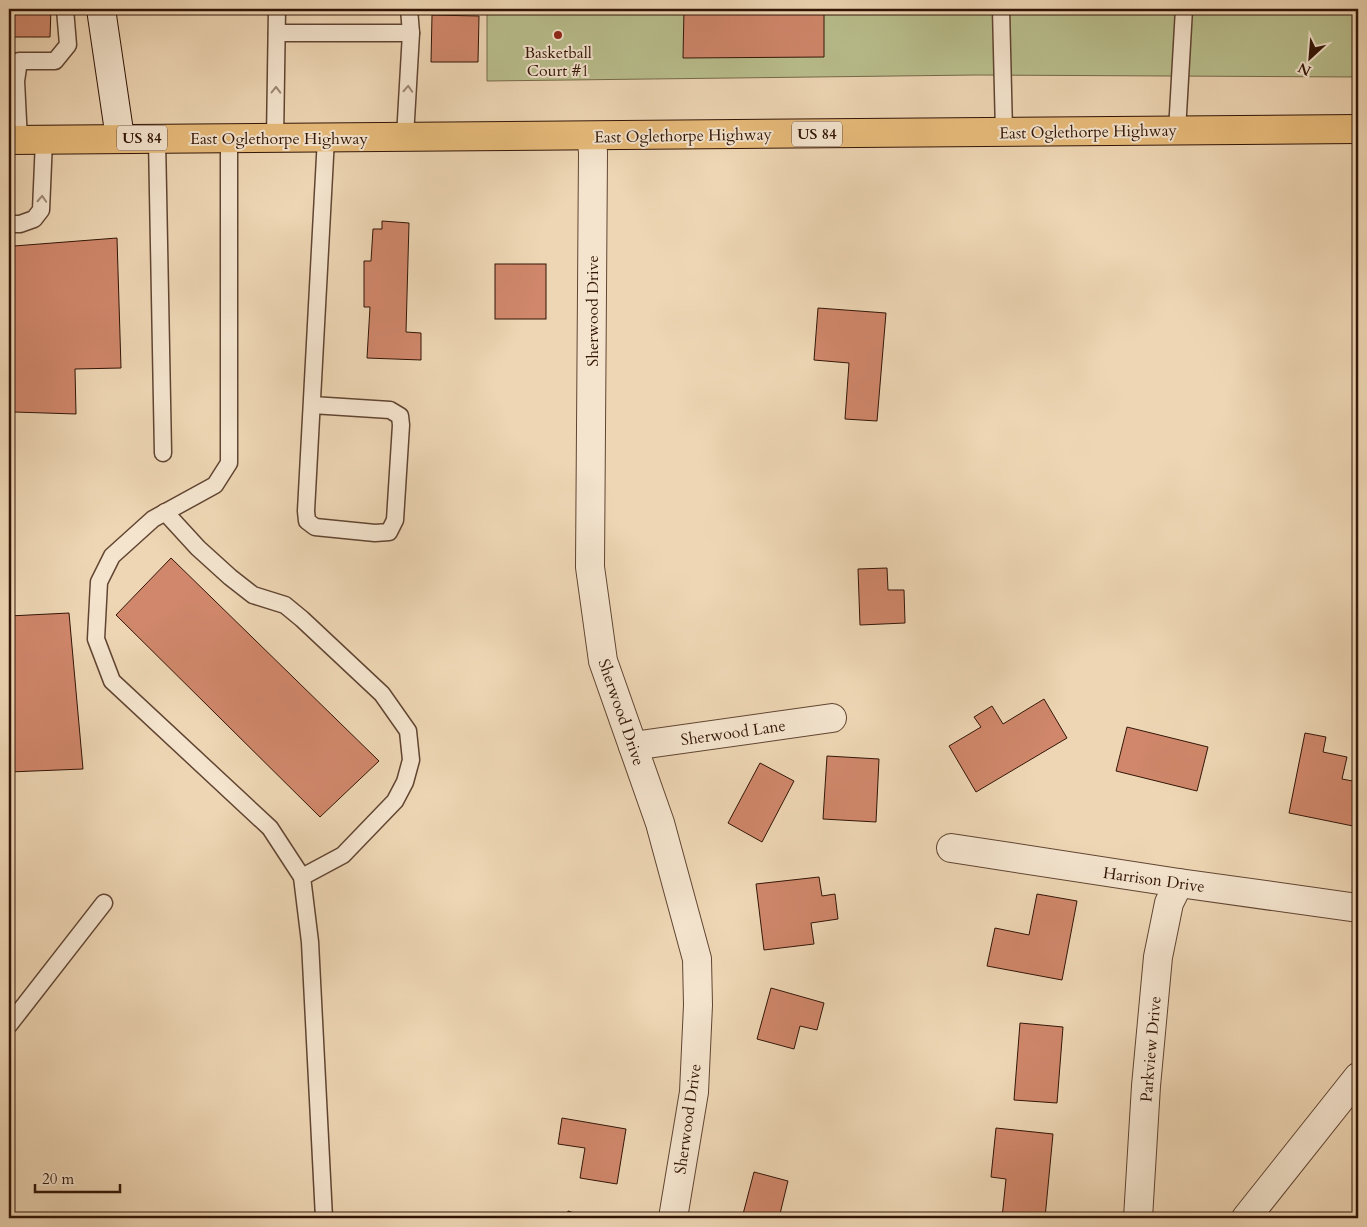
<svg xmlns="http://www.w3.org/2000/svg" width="1367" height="1227" font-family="Cardo,serif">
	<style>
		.green { fill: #b9be8d; stroke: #766a4a }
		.building { fill: #d0876b; stroke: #321507 }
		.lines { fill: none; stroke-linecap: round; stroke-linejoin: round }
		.lane-casing { stroke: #614532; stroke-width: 19 }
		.street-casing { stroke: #614532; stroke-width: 30 }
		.secondary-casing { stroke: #321507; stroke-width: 30 }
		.highway-casing { stroke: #321507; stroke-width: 30 }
		.lane { stroke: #f4e4ce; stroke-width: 16 }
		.street { stroke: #f4e4ce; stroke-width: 28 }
		.secondary { stroke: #f4e4ce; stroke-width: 28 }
		.highway { stroke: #e7bb7a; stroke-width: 28 }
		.oneway { stroke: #9d8774 }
		.poi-dot { fill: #8f2418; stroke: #f4e4ce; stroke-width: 2 }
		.labels { text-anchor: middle; stroke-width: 4; stroke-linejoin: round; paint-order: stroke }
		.shield { fill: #f4e4ce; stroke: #6c5343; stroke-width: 1 }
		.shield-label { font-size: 15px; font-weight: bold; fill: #321507 }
		.poi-label { font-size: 16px; fill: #321507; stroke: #f4e4ce }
		.street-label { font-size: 16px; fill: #321507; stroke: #f4e4ce }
	</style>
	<rect width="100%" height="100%" fill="#eed6b4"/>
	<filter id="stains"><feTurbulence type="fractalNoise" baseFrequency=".004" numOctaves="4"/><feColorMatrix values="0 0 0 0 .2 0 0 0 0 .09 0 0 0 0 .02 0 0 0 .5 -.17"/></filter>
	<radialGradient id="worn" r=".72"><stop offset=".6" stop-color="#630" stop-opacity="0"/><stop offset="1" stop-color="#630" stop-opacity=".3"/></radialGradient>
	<polygon class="green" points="487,9 1358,9 1358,77 977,75 487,81"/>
	<g class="building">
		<polygon points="9,9 51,9 50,37 9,37"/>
		<polygon points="684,9 824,9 824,57 683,58"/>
		<polygon points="432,15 479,16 478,62 431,62"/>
		<polygon points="382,221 409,223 406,332 421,333 421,360 367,358 370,307 364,307 364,261 371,261 373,229 382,229"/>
		<polygon points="117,238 121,368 75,369 76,414 14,412 14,246"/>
		<rect x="495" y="264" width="51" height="55"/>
		<polygon points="818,308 886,313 877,421 845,419 849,363 814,360"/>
		<polygon points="171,558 379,761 320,817 116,615"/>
		<polygon points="887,568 888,590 904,590 905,623 860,625 858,569"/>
		<polygon points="69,613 83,769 9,772 9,616"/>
		<polygon points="1044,699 1067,738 976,792 949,746 981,727 974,717 992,706 1003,724"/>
		<polygon points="1127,727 1208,747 1197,791 1116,771"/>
		<polygon points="1305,733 1326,737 1323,752 1347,757 1342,779 1358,782 1358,827 1289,813"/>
		<polygon points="827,756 879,759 876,822 823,819"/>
		<polygon points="760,763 794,781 762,842 728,823"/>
		<polygon points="819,877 822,896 835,894 838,919 811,923 814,944 764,950 756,884"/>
		<polygon points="1037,894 1077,901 1062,980 987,966 995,928 1029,935"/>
		<polygon points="771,988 824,1003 817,1030 800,1026 794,1049 757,1039"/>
		<polygon points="1020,1023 1063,1027 1057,1103 1014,1100"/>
		<polygon points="562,1118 626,1129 617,1184 580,1178 585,1148 558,1144"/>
		<polygon points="996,1128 1053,1134 1045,1218 1002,1218 1006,1179 991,1177"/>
		<polygon points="754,1172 788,1181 779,1218 742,1218"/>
		<polygon points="568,1211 590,1218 566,1218"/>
	</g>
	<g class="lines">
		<g class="lane-casing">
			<g id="lane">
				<polyline points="1001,9 1004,132"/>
				<polyline points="277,33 411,33"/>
				<polyline points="1177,131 1184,9"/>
				<polyline points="405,137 411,33 409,9"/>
				<polyline points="229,138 229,463 215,485 153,519 112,556 99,582 96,639 112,681 270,828 302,877 310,942 324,1218"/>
				<polyline points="157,139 163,453"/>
				<polyline points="275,139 277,9"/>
				<polyline points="19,141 16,81 19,61 55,61 68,45 65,9"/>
				<polyline points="9,224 20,224 34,219 41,210 44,140"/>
				<polyline points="312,405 390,410 400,416 401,425 395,520 389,532 375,533 315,527 307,521 306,511 326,138"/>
				<polyline points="165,512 198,548 230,577 253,595 285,605 302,619 382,694 408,731 411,760 405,782 395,801 343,855 302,877"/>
				<polyline points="9,1025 104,903"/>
			</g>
		</g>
		<g class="street-casing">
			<g id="street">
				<polyline points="591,136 593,152 590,567 603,661 660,823 697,959 698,1005 694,1092 673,1218"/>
				<polyline points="633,746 832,718"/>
				<polyline points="951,848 1179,883 1358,908"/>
				<polyline points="1138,1218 1146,1086 1158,957 1169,903 1179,883"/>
				<polyline points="1246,1218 1358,1077"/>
			</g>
		</g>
		<g class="secondary-casing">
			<polyline id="secondary" points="101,9 120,138"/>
		</g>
		<g class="highway-casing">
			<polyline id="highway" points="9,140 1358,129"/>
		</g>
		<use href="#lane" class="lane"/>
		<use href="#street" class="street"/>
		<use href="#secondary" class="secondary"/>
		<use href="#highway" class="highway"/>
	</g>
	<defs><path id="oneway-chevron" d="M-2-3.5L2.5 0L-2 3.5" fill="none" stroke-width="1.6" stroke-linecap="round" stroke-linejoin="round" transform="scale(1.25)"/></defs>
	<g class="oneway">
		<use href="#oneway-chevron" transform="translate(408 89) rotate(-87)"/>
		<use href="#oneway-chevron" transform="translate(276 90) rotate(-89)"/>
		<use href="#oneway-chevron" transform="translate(42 199) rotate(-87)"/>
	</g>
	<circle class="poi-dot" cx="558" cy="35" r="5"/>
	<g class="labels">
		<g class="shield">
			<rect x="792" y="121.5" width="50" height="25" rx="4"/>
			<rect x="117" y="125.5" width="50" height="25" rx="4"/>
		</g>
		<g class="shield-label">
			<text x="817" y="139">US 84</text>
			<text x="142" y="143">US 84</text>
		</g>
		<g class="poi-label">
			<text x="558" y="58">Basketball<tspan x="558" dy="18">Court #1</tspan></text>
		</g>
		<g class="street-label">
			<text transform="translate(1088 131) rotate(-1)" y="6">East Oglethorpe Highway</text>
			<text transform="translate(683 135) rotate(-1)" y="6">East Oglethorpe Highway</text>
			<text x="279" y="144">East Oglethorpe Highway</text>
			<text transform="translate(592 311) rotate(-90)" y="6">Sherwood Drive</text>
			<text transform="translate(622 712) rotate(71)" y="6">Sherwood Drive</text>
			<text transform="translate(733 732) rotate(-8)" y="6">Sherwood Lane</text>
			<text transform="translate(1154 879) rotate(8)" y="6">Harrison Drive</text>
			<text transform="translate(1150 1049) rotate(-85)" y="6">Parkview Drive</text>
			<text transform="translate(687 1119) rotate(-82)" y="6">Sherwood Drive</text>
		</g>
	</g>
	<rect width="1367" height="1227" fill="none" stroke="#eed6b4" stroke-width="30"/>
	<rect x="10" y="10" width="1347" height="1207" fill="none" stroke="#321507" stroke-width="2.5"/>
	<rect x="15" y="15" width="1337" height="1197" fill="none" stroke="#321507"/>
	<g transform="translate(1310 58) rotate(206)" stroke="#f4e4ce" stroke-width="4" paint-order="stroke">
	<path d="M0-4L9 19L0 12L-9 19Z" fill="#321507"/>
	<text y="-8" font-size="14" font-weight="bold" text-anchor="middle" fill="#321507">N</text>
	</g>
	<path d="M35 1184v8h85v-8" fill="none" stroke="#321507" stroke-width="2.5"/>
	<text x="42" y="1184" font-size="15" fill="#321507" stroke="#f4e4ce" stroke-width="4" paint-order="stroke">20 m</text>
	<rect width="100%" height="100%" filter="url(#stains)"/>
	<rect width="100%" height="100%" fill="url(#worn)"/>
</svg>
